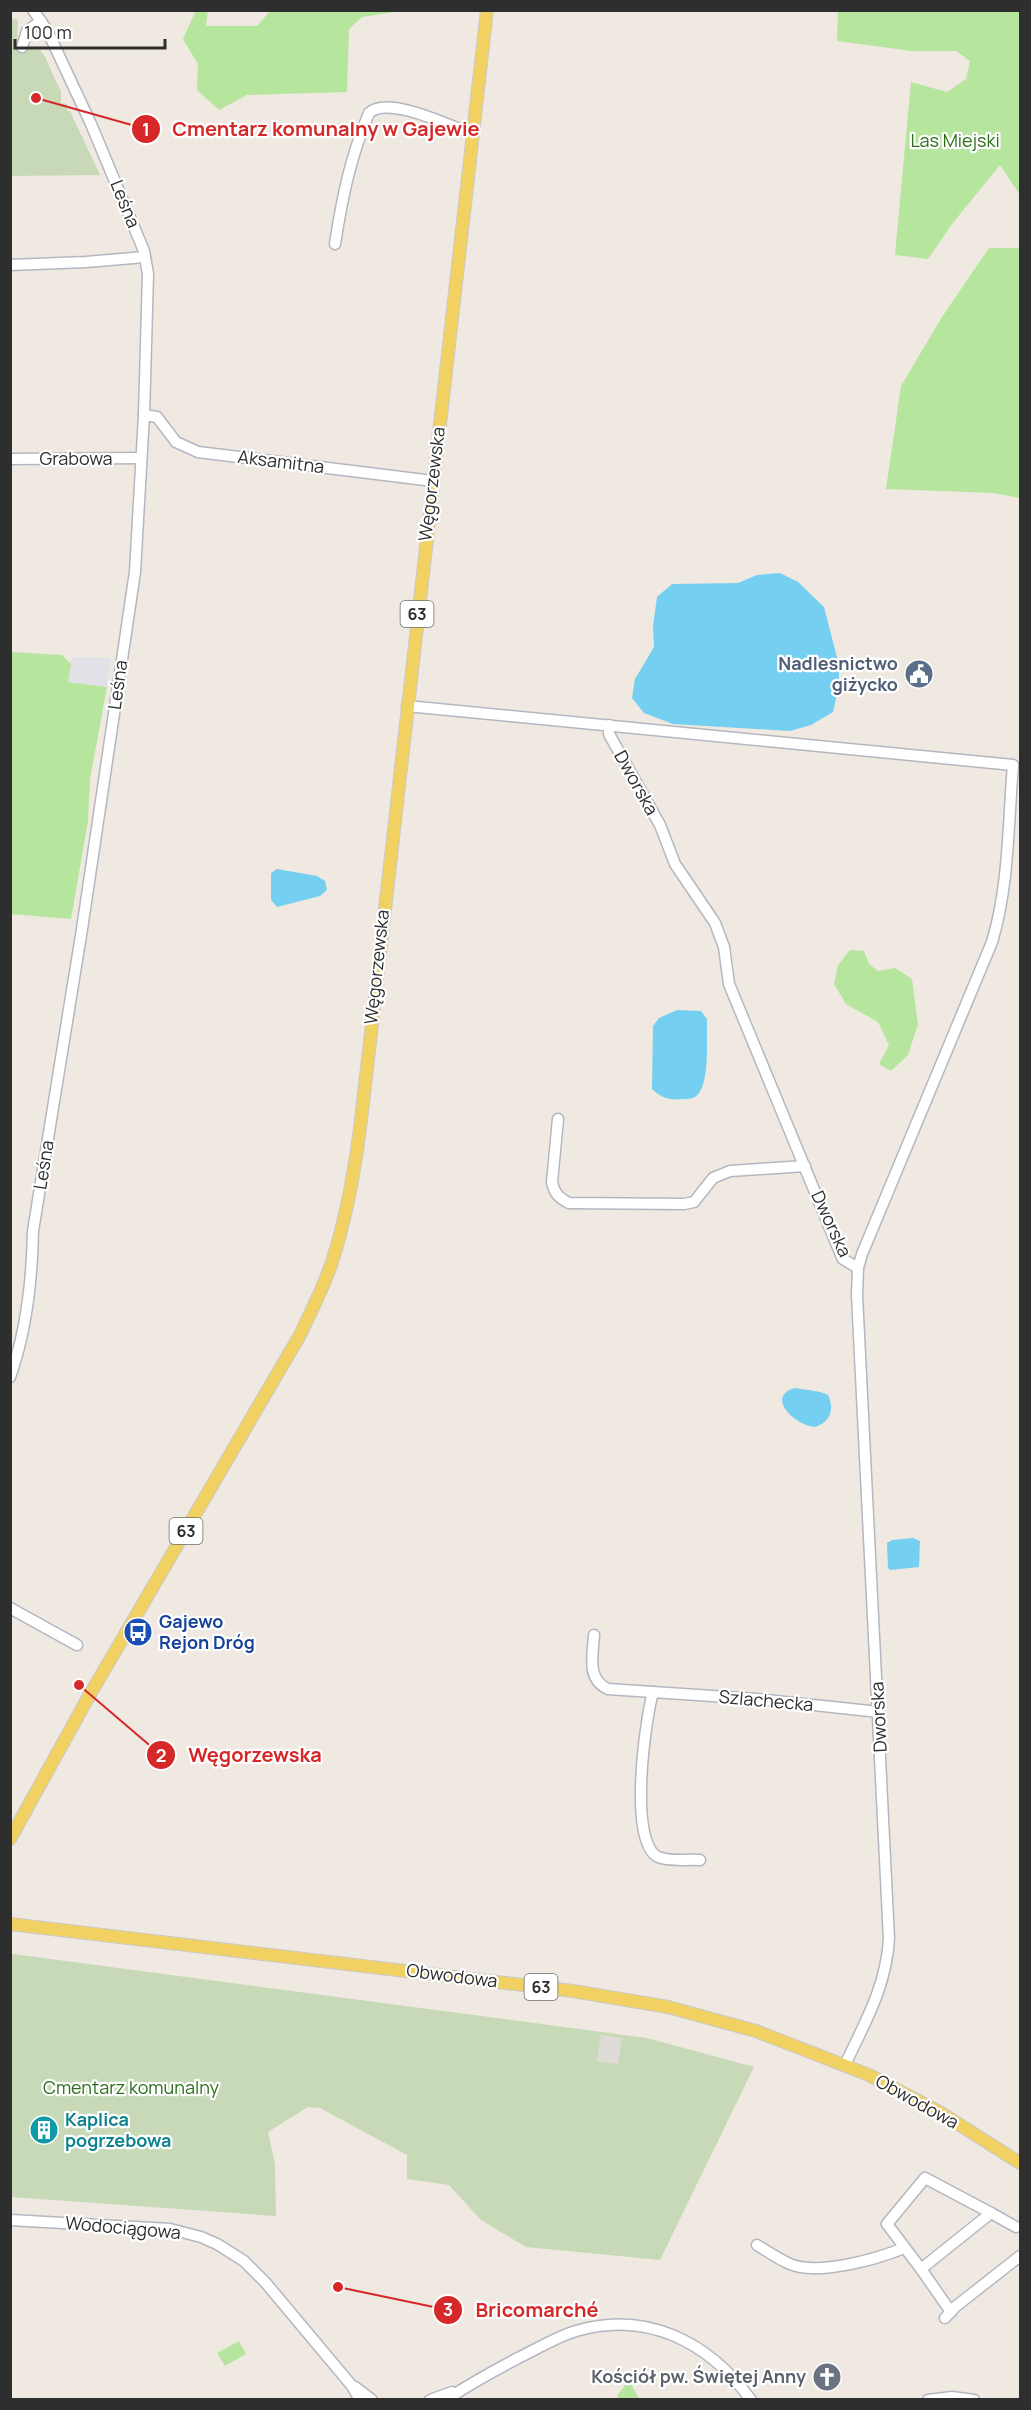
<svg xmlns="http://www.w3.org/2000/svg" width="1031" height="2410" font-family="Manrope,sans-serif">
	<style>
		.industrial { fill: #e3e1e8 }
		.green { fill: #b6e59e }
		.cemetery { fill: #c8d9b8 }
		.plaza { fill: #dfdcd8 }
		.water { fill: #75cff0 }
		.lines { fill: none; stroke-linecap: round; stroke-linejoin: round }
		.minor-casing { stroke: #b4b7c1; stroke-width: 13 }
		.major-casing { stroke: #c9c9c9; stroke-width: 14 }
		.minor { stroke: #fff; stroke-width: 10 }
		.major { stroke: #f2d163; stroke-width: 12 }
		.labels { text-anchor: middle; stroke-width: 4.5; stroke-linejoin: round; paint-order: stroke }
		.shield { fill: #fff; stroke: #6d6d6d; stroke-width: 1.5 }
		.shield-label { font-size: 16px; font-weight: bold; fill: #2e2e2e }
		.park-label { font-size: 18px; fill: #2c6e1b; stroke: #fff }
		.street-label { font-size: 18px; fill: #2e2e2e; stroke: #fff }
		.service-label { font-size: 18px; font-weight: bold; fill: #4e5e75; stroke: #fff; text-anchor: end }
		.transit-label { font-size: 18px; font-weight: bold; fill: #164399; stroke: #fff; text-anchor: start }
		.culture-label { font-size: 18px; font-weight: bold; fill: #0d838f; stroke: #fff; text-anchor: start }
		.worship-label { font-size: 18px; font-weight: bold; fill: #5b616d; stroke: #fff; text-anchor: end }
		.leader { fill: none; stroke: #d62828; stroke-width: 2 }
		.callout-dot { fill: #d62828; stroke: #fff; stroke-width: 2 }
		.mark-label { font-size: 18px; text-anchor: middle; font-weight: bold; fill: #fff }
		.callout-label { font-size: 20px; text-anchor: middle; font-weight: bold; fill: #d62828; stroke: #fff; stroke-width: 4.5; stroke-linejoin: round; paint-order: stroke }
	</style>
	<rect width="100%" height="100%" fill="#efe9e1"/>
	<polygon class="industrial" points="72,657 111,658 107,687 68,682"/>
	<g class="green">
		<polygon points="838,11 1020,11 1020,195 1000,165 952,224 928,259 895,255 911,82 947,92 966,79 970,61 956,51 912,51 837,41"/>
		<polygon points="195,12 208,11 206,26 257,26 270,11 401,11 362,17 349,29 347,92 247,95 219,110 197,90 198,64 183,39"/>
		<polygon points="989,248 1020,248 1020,498 993,493 886,489 901,386 942,317"/>
		<polygon points="11,652 62,655 71,664 68,682 107,687 90,779 88,821 71,919 11,914"/>
		<polygon points="850,950 864,951 869,964 878,971 895,968 912,979 918,1024 908,1055 891,1071 879,1064 889,1045 878,1022 846,1004 834,984 838,965"/>
		<polygon points="239,2341 246,2354 225,2366 217,2353"/>
		<polygon points="629,2380 639,2399 619,2399 617,2396"/>
	</g>
	<g class="cemetery">
		<polygon points="11,18 18,20 17,46 40,50 44,55 61,92 61,103 67,104 67,111 70,111 100,175 11,176"/>
		<polygon points="13,1954 647,2038 754,2067 660,2260 526,2247 481,2220 449,2185 407,2179 407,2155 320,2108 308,2107 268,2132 275,2164 276,2216 11,2197 10,1956"/>
	</g>
	<polygon class="plaza" points="601,2035 622,2038 618,2064 597,2061"/>
	<g class="water">
		<polygon points="780,573 798,582 824,607 839,665 839,685 833,712 811,725 790,731 673,724 644,713 632,698 635,679 654,647 653,626 657,597 672,584 738,583 757,575"/>
		<polygon points="277,869 317,876 325,881 327,890 320,896 277,907 271,900 271,873"/>
		<path d="M677,1010L701,1011L707,1019C706,1036 711,1087 695,1097C692,1099 685,1099 682,1099C670,1101 660,1097 652,1089L653,1026L659,1018Z"/>
		<path d="M796,1388C805,1390 822,1391 828,1395C835,1410 830,1422 815,1427C793,1425 765,1395 796,1388Z"/>
		<polygon points="913,1538 920,1541 919,1567 890,1570 888,1568 887,1543 892,1540"/>
	</g>
	<g class="lines">
		<g class="minor-casing">
			<g id="minor">
				<polyline points="22,47 27,31 41,21"/>
				<path d="M335,244C342,198 351,155 369,113C388,95 450,126 472,134"/>
				<polyline points="10,265 86,262 145,257"/>
				<polyline points="144,415 157,417 176,442 198,452 433,481"/>
				<polyline points="10,459 141,458"/>
				<path d="M407,706L1013,765C1008,824 1009,886 992,942L862,1254L858,1268L857,1295L889,1939C886,1987 865,2022 845,2065"/>
				<polyline points="609,725 609,734 660,825 675,864 715,923 724,947 729,984 841,1255 843,1259 858,1268"/>
				<path d="M558,1119L552,1182C554,1193 559,1198 569,1203L684,1204L694,1202L713,1178L730,1171L805,1166"/>
				<path d="M10,1377C27,1330 32,1281 33,1231L82,929L135,572L144,415L148,274L144,251L91,124L47,30L33,10"/>
				<polyline points="10,1608 77,1645"/>
				<path d="M594,1635C593,1655 586,1679 608,1689L757,1699L879,1712"/>
				<path d="M653,1692C645,1721 628,1842 658,1857C670,1862 687,1859 700,1860"/>
				<polyline points="10,2220 170,2229 201,2237 217,2244 244,2261 265,2282 352,2386 360,2400"/>
				<path d="M757,2245C767,2251 778,2259 790,2264C818,2276 877,2259 904,2248"/>
				<polyline points="921,2269 887,2224 925,2178 991,2213"/>
				<polyline points="951,2312 921,2269 991,2213 1016,2227"/>
				<polyline points="945,2318 955,2307 1020,2256"/>
				<polyline points="355,2387 372,2400"/>
				<polyline points="430,2400 452,2392"/>
				<path d="M446,2400C469,2384 494,2371 518,2358C537,2349 556,2337 576,2331C647,2310 709,2342 751,2400"/>
				<polyline points="928,2400 952,2397 974,2400"/>
			</g>
		</g>
		<g class="major-casing">
			<g id="major">
				<path d="M10,1839L89,1696L300,1335C311,1311 324,1287 332,1262C348,1213 356,1164 362,1112L487,10"/>
				<polyline points="10,1924 573,1991 668,2007 756,2031 869,2075 941,2113 1020,2163"/>
			</g>
		</g>
		<use href="#minor" class="minor"/>
		<use href="#major" class="major"/>
	</g>
	<defs>
		<g id="civic-disc" transform="scale(1.5)"><circle r="9.5" fill="#5c6f8a" stroke="#fff"/><path d="M-.6-6.5H3V-4.5H.6V-3L4-1V1h2V6H-6V1h2V-1L-.6-3ZM-1.2 2.5V6h2.4V2.5Z" fill="#fff"/></g>
		<g id="bus-disc" transform="scale(1.5)"><circle r="9.5" fill="#1a4fb4" stroke="#fff"/><path d="M-5-6H5V4H4V6H2V4H-2V6H-4V4H-5ZM-3.5-4V0h7V-4ZM-3.5 1.2v1.5H-2V1.2ZM2 1.2v1.5H3.5V1.2Z" fill="#fff"/></g>
		<g id="building-disc" transform="scale(1.5)"><circle r="9.5" fill="#0f9aa8" stroke="#fff"/><path d="M-4-6H4V6H1V3H-1V6H-4ZM-2.5-4.3h1.7v1.8h-1.7ZM.8-4.3h1.7v1.8H.8ZM-2.5-1h1.7V.8h-1.7ZM.8-1h1.7V.8H.8Z" fill="#fff"/></g>
		<g id="church-disc" transform="scale(1.5)"><circle r="9.5" fill="#6b7280" stroke="#fff"/><path d="M-1.2-6h2.4v3.5h3.3v2.4h-3.3V6h-2.4V-.1h-3.3v-2.4h3.3Z" fill="#fff"/></g>
	</defs>
	<g fill-rule="evenodd">
		<use href="#civic-disc" x="919" y="674"/>
		<use href="#bus-disc" x="138" y="1632"/>
		<use href="#building-disc" x="44" y="2130"/>
		<use href="#church-disc" x="827" y="2377"/>
	</g>
	<g class="labels">
		<g class="shield">
			<rect x="400.5" y="601" width="33" height="26" rx="4.5"/>
			<rect x="169.5" y="1518" width="33" height="26" rx="4.5"/>
			<rect x="524.5" y="1974" width="33" height="26" rx="4.5"/>
		</g>
		<g class="shield-label">
			<text x="417" y="620">63</text>
			<text x="186" y="1537">63</text>
			<text x="541" y="1993">63</text>
		</g>
		<g class="park-label">
			<text x="955" y="147">Las Miejski</text>
			<text x="131" y="2094">Cmentarz komunalny</text>
		</g>
		<g class="street-label">
			<text transform="translate(125 204) rotate(68)" y="6">Leśna</text>
			<text x="76" y="465">Grabowa</text>
			<text transform="translate(281 462) rotate(7)" y="6">Aksamitna</text>
			<text transform="translate(432 484) rotate(-83)" y="6">Węgorzewska</text>
			<text transform="translate(118 685) rotate(-82)" y="6">Leśna</text>
			<text transform="translate(636 783) rotate(61)" y="6">Dworska</text>
			<text transform="translate(377 967) rotate(-84)" y="6">Węgorzewska</text>
			<text transform="translate(44 1165) rotate(-81)" y="6">Leśna</text>
			<text transform="translate(831 1224) rotate(65)" y="6">Dworska</text>
			<text transform="translate(766 1701) rotate(5)" y="6">Szlachecka</text>
			<text transform="translate(879 1717) rotate(-93)" y="6">Dworska</text>
			<text transform="translate(452 1976) rotate(7)" y="6">Obwodowa</text>
			<text transform="translate(917 2102) rotate(29)" y="6">Obwodowa</text>
			<text transform="translate(123 2228) rotate(5)" y="6">Wodociągowa</text>
		</g>
		<g class="service-label">
			<text x="898" y="670">Nadlesnictwo<tspan x="898" dy="21">giżycko</tspan></text>
		</g>
		<g class="transit-label">
			<text x="159" y="1628">Gajewo<tspan x="159" dy="21">Rejon Dróg</tspan></text>
		</g>
		<g class="culture-label">
			<text x="65" y="2126">Kaplica<tspan x="65" dy="21">pogrzebowa</tspan></text>
		</g>
		<g class="worship-label">
			<text x="806" y="2383">Kościół pw. Świętej Anny</text>
		</g>
	</g>
	<path class="leader" d="M36 98L146 129M79 1685L161 1755M338 2287L448 2310"/>
	<g class="callout-dot">
		<circle cx="36" cy="98" r="6"/>
		<circle cx="79" cy="1685" r="6"/>
		<circle cx="338" cy="2287" r="6"/>
		<circle cx="146" cy="129" r="15"/>
		<circle cx="161" cy="1755" r="15"/>
		<circle cx="448" cy="2310" r="15"/>
	</g>
	<g class="mark-label">
		<text x="146" y="136">1</text>
		<text x="161" y="1762">2</text>
		<text x="448" y="2316">3</text>
	</g>
	<g class="callout-label">
		<text x="326" y="136">Cmentarz komunalny w Gajewie</text>
		<text x="255" y="1762">Węgorzewska</text>
		<text x="537" y="2317">Bricomarché</text>
	</g>
	<rect width="1031" height="2410" fill="none" stroke="#2e2e2e" stroke-width="24"/>
	<path d="M15 39v9h150v-9" fill="none" stroke="#2e2e2e" stroke-width="3"/>
	<text x="24" y="39" font-size="18" fill="#2e2e2e" stroke="#ffffff" stroke-width="4.5" paint-order="stroke">100 m</text>
</svg>
